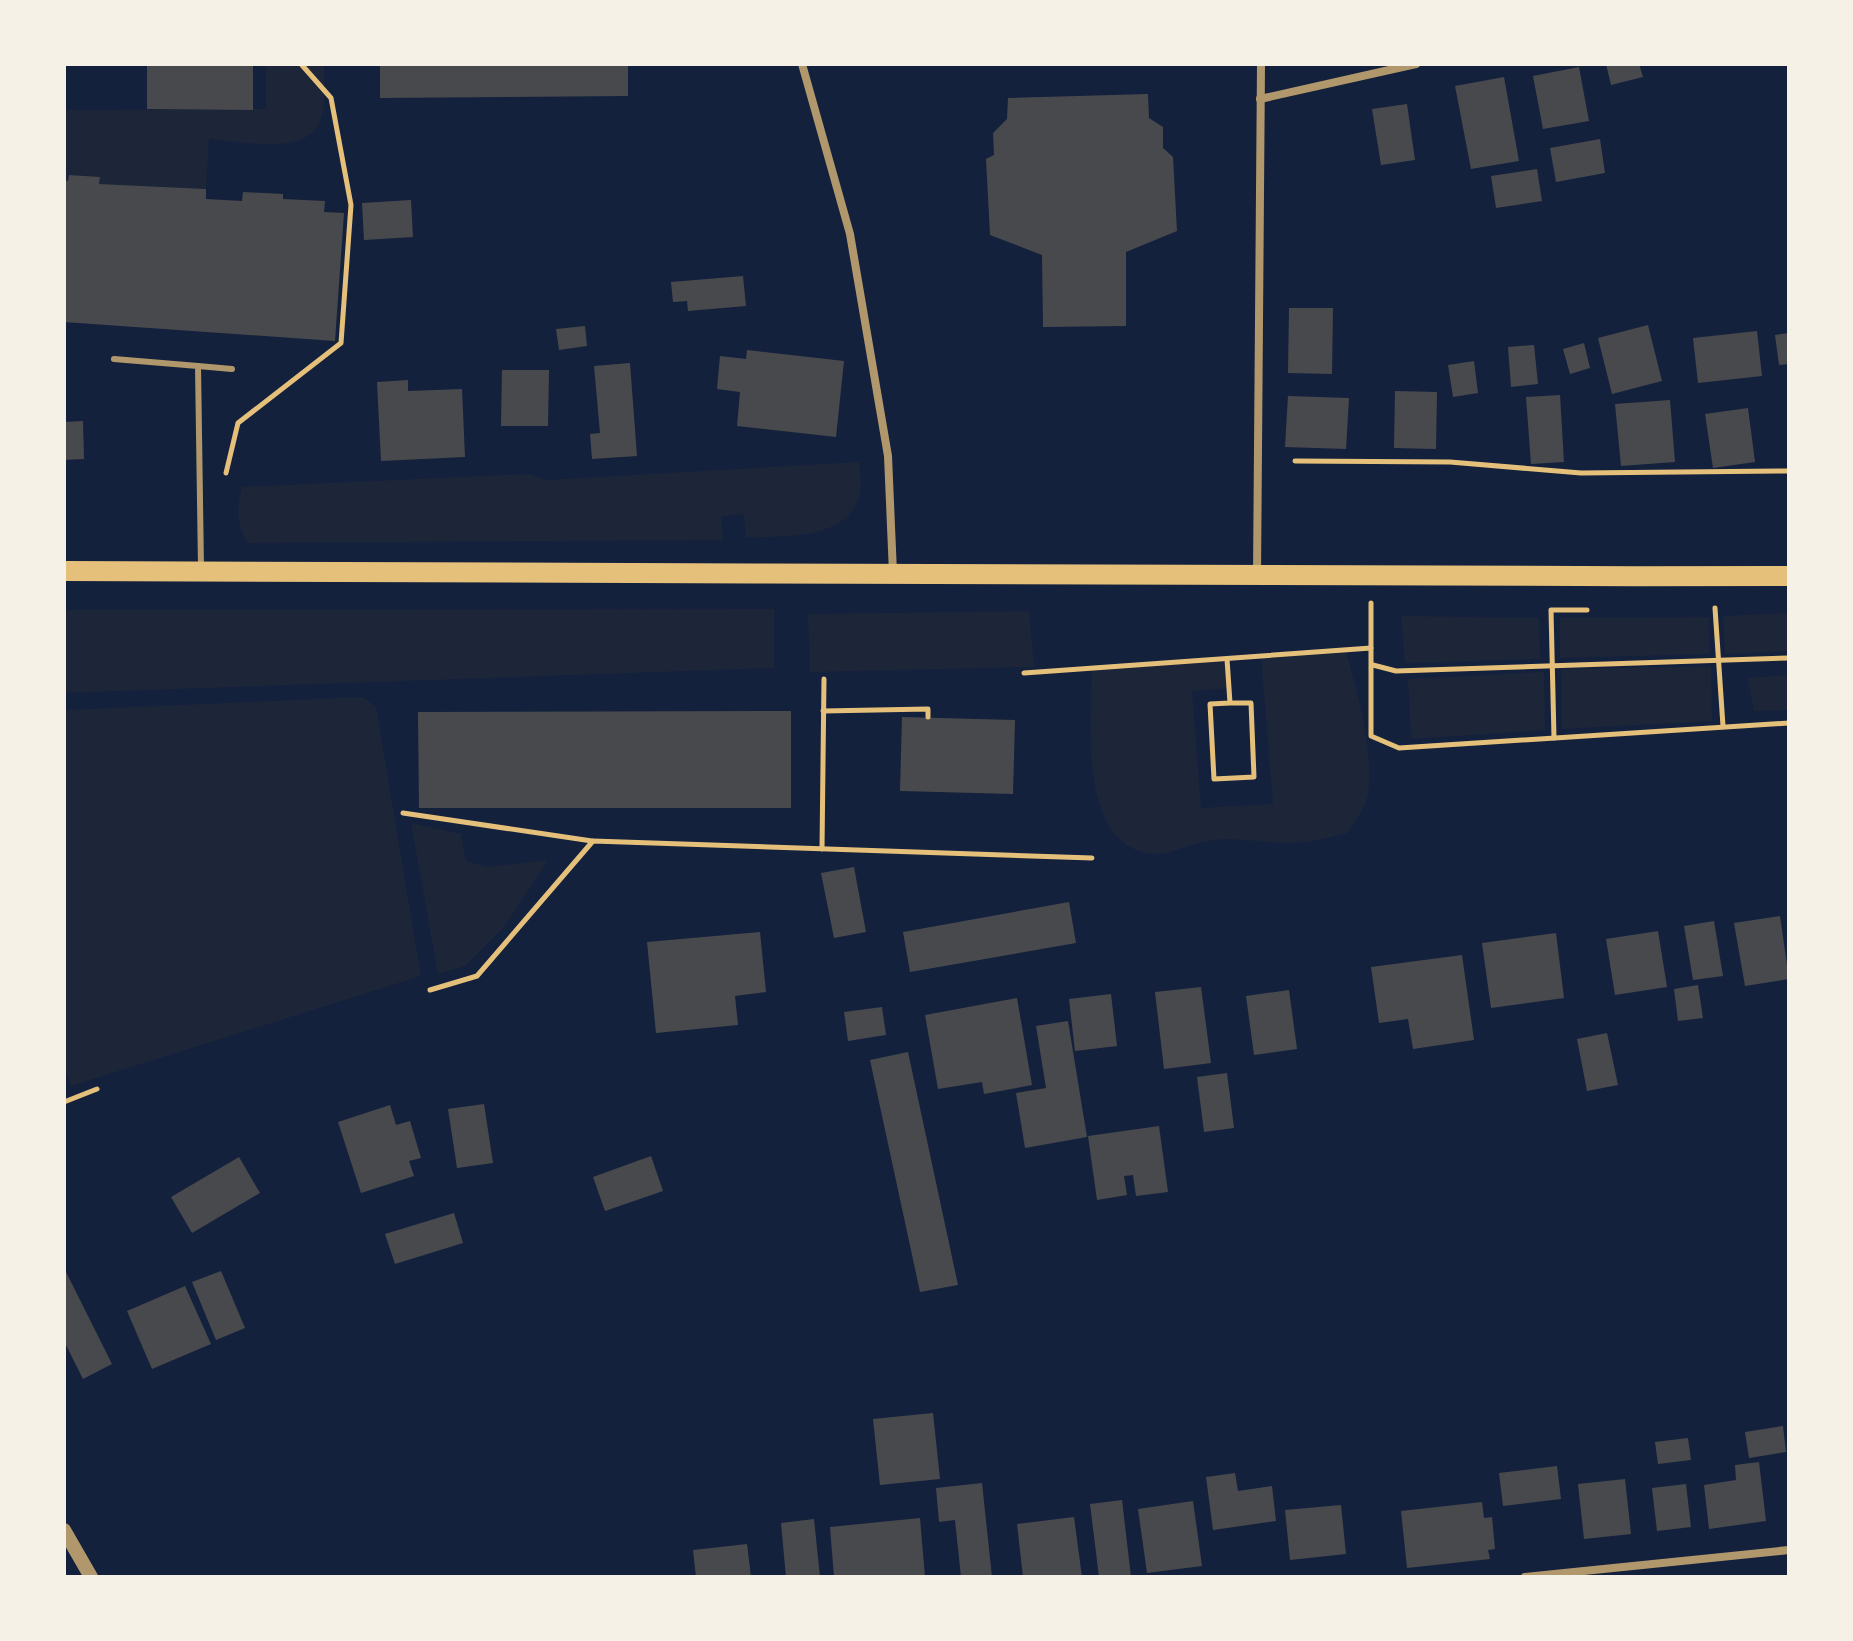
<svg xmlns="http://www.w3.org/2000/svg" width="1853" height="1641" font-family="'Nunito Sans',sans-serif">
	<style>
		.green { fill: #1d2539 }
		.building { fill: #48494c }
		.lines { fill: none; stroke-linecap: round; stroke-linejoin: round }
		.path { stroke: #e5c07b; stroke-width: 5 }
		.service { stroke: #b1986c; stroke-width: 6 }
		.minor { stroke: #b1986c; stroke-width: 8 }
		.tertiary { stroke: #b1986c; stroke-width: 14 }
		.primary { stroke: #e5c07b; stroke-width: 20 }
	</style>
	<rect width="100%" height="100%" fill="#14213d"/>
	<g class="green">
		<path d="M266,64H324C324,82 327,103 320,121C306,157 240,141 209,139L206,189L99,184V177L69,175L68,181L64,180V110L266,109Z"/>
		<path d="M859,462C860,472 862,484 860,493C849,542 783,535 746,538L744,514L721,516L723,540L248,543C236,527 237,506 242,487L529,474L547,480Z"/>
		<polygon points="774,609 774,668 64,693 64,610"/>
		<polygon points="1029,611 1034,667 810,672 808,614"/>
		<polygon points="1789,613 1789,651 1725,654 1723,616"/>
		<polygon points="1401,616 1539,618 1540,659 1405,663"/>
		<polygon points="1709,617 1710,654 1560,658 1560,618"/>
		<path d="M1346,650C1357,695 1374,746 1368,794C1366,808 1355,821 1347,833C1327,838 1308,843 1287,843C1266,843 1246,839 1225,839C1215,840 1204,841 1195,844C1177,848 1167,857 1147,853C1078,840 1091,720 1092,668L1227,659L1230,688L1192,691L1201,808L1273,804L1261,656Z"/>
		<polygon points="1711,666 1712,721 1562,729 1561,669"/>
		<polygon points="1544,672 1545,730 1411,739 1408,679"/>
		<polygon points="1789,675 1789,710 1754,711 1748,678"/>
		<polygon points="363,697 376,707 421,976 71,1086 64,1070 64,710"/>
		<polygon points="411,823 461,834 466,861 486,867 548,860 504,927 465,966 438,974"/>
	</g>
	<g class="building">
		<polygon points="147,64 253,64 253,110 147,109"/>
		<polygon points="380,64 628,64 628,96 380,98"/>
		<polygon points="1606,64 1639,64 1643,77 1611,85"/>
		<polygon points="1579,67 1589,121 1543,129 1533,76"/>
		<polygon points="1504,77 1519,161 1471,169 1455,86"/>
		<polygon points="1148,94 1149,118 1163,127 1163,148 1173,157 1177,231 1126,252 1126,326 1043,327 1042,255 990,235 986,159 994,155 993,133 1007,119 1008,98"/>
		<polygon points="1407,104 1415,160 1381,165 1372,109"/>
		<polygon points="1600,139 1605,173 1556,182 1550,148"/>
		<polygon points="1537,169 1542,201 1496,208 1491,176"/>
		<polygon points="69,175 100,177 99,184 206,189 206,199 242,201 243,192 283,194 283,199 325,201 324,212 344,213 335,341 64,322 64,180 68,181"/>
		<polygon points="411,200 413,237 364,240 362,203"/>
		<polygon points="743,276 746,306 688,311 687,301 673,302 671,282"/>
		<polygon points="1289,308 1333,308 1332,374 1288,373"/>
		<polygon points="1648,325 1662,381 1612,394 1598,338"/>
		<polygon points="585,326 587,346 559,350 556,329"/>
		<polygon points="1757,331 1762,376 1698,383 1693,338"/>
		<polygon points="1789,333 1789,364 1779,365 1775,335"/>
		<polygon points="1584,343 1590,368 1570,374 1563,349"/>
		<polygon points="1534,345 1538,384 1511,387 1508,347"/>
		<polygon points="747,350 844,361 836,437 737,426 740,392 717,389 720,356 746,359"/>
		<polygon points="1474,361 1478,393 1453,397 1448,365"/>
		<polygon points="630,363 637,456 592,459 590,434 600,433 594,366"/>
		<polygon points="502,370 549,370 548,426 501,426"/>
		<polygon points="408,380 408,391 462,389 465,457 381,461 377,382"/>
		<polygon points="1395,391 1437,392 1436,449 1394,448"/>
		<polygon points="1560,395 1564,462 1531,464 1526,397"/>
		<polygon points="1288,396 1349,398 1346,449 1285,447"/>
		<polygon points="1670,400 1675,462 1621,466 1615,404"/>
		<polygon points="1748,408 1755,462 1713,468 1705,414"/>
		<polygon points="83,421 84,459 64,460 64,422"/>
		<polygon points="791,711 791,808 419,808 418,712"/>
		<polygon points="902,717 1015,720 1013,794 900,791"/>
		<polygon points="854,867 866,932 834,938 821,873"/>
		<polygon points="1069,902 1076,943 910,972 903,932"/>
		<polygon points="1780,916 1789,979 1745,986 1734,923"/>
		<polygon points="1714,921 1723,976 1693,980 1684,926"/>
		<polygon points="1658,931 1667,987 1615,995 1606,939"/>
		<polygon points="760,932 766,992 735,996 738,1025 656,1033 647,942"/>
		<polygon points="1556,933 1564,998 1491,1008 1482,943"/>
		<polygon points="1462,955 1474,1040 1413,1049 1408,1019 1379,1023 1371,967"/>
		<polygon points="1698,985 1703,1018 1678,1021 1674,989"/>
		<polygon points="1201,987 1211,1063 1164,1069 1155,992"/>
		<polygon points="1289,990 1297,1049 1254,1055 1246,996"/>
		<polygon points="1111,994 1117,1046 1075,1051 1069,999"/>
		<polygon points="1017,998 1032,1085 984,1094 982,1082 938,1089 925,1015"/>
		<polygon points="882,1007 886,1035 848,1041 844,1012"/>
		<polygon points="1068,1021 1087,1137 1025,1148 1016,1093 1046,1088 1036,1026"/>
		<polygon points="1607,1033 1618,1085 1587,1091 1577,1039"/>
		<polygon points="908,1052 958,1285 920,1292 870,1060"/>
		<polygon points="1227,1073 1234,1128 1204,1132 1197,1077"/>
		<polygon points="484,1104 493,1163 457,1168 448,1109"/>
		<polygon points="390,1105 396,1125 410,1121 421,1158 409,1161 414,1176 361,1193 338,1122"/>
		<polygon points="1159,1126 1168,1192 1136,1196 1133,1175 1124,1176 1127,1195 1097,1200 1088,1136"/>
		<polygon points="651,1156 663,1191 605,1211 593,1177"/>
		<polygon points="239,1157 260,1193 192,1233 171,1197"/>
		<polygon points="454,1213 463,1243 395,1264 385,1234"/>
		<polygon points="64,1268 112,1364 83,1379 64,1341"/>
		<polygon points="221,1271 245,1328 216,1340 192,1282"/>
		<polygon points="185,1286 211,1344 152,1369 127,1311"/>
		<polygon points="933,1413 940,1479 880,1485 873,1419"/>
		<polygon points="1783,1426 1786,1452 1749,1458 1745,1432"/>
		<polygon points="1688,1438 1691,1460 1658,1464 1655,1442"/>
		<polygon points="1759,1462 1766,1521 1709,1529 1704,1485 1736,1480 1735,1465"/>
		<polygon points="1557,1466 1561,1499 1503,1506 1499,1473"/>
		<polygon points="1235,1473 1238,1491 1272,1486 1276,1521 1213,1530 1206,1477"/>
		<polygon points="1625,1479 1631,1534 1584,1539 1578,1484"/>
		<polygon points="982,1483 992,1577 961,1577 955,1520 939,1522 936,1488"/>
		<polygon points="1686,1484 1691,1527 1657,1531 1652,1488"/>
		<polygon points="1122,1500 1131,1577 1099,1577 1090,1504"/>
		<polygon points="1193,1501 1202,1566 1147,1573 1138,1509"/>
		<polygon points="1482,1502 1484,1518 1492,1517 1495,1549 1488,1550 1490,1559 1407,1568 1401,1511"/>
		<polygon points="1341,1505 1346,1554 1290,1560 1285,1510"/>
		<polygon points="1074,1517 1082,1577 1023,1577 1017,1524"/>
		<polygon points="920,1518 925,1577 834,1577 830,1527"/>
		<polygon points="814,1519 820,1577 786,1577 781,1523"/>
		<polygon points="747,1544 751,1577 696,1577 693,1550"/>
	</g>
	<g class="lines">
		<g class="path">
			<polyline points="1295,461 1450,462 1581,473 1789,471"/>
			<polyline points="226,473 238,423 341,343 351,205 331,98 301,64"/>
			<polyline points="1371,603 1371,736 1399,748 1789,723"/>
			<polyline points="1715,608 1723,726"/>
			<polyline points="1227,659 1230,703 1210,704 1214,779 1254,777 1251,703 1230,703"/>
			<polyline points="1373,665 1396,671 1789,658"/>
			<polyline points="1024,673 1371,648"/>
			<polyline points="823,711 928,709 928,717"/>
			<polyline points="1554,738 1551,610 1587,610"/>
			<polyline points="403,813 592,841"/>
			<polyline points="822,849 824,679"/>
			<polyline points="430,990 477,976 593,841 1092,858"/>
			<polyline points="64,1102 97,1089"/>
		</g>
		<g class="service">
			<polyline points="114,359 198,366 201,568"/>
			<polyline points="198,366 232,369"/>
		</g>
		<g class="minor">
			<polyline points="802,64 850,234 888,456 893,573"/>
			<polyline points="1260,99 1416,64"/>
			<polyline points="1257,576 1261,64"/>
			<polyline points="1525,1577 1789,1550"/>
		</g>
		<polyline class="tertiary" points="64,1530 91,1577"/>
		<path class="primary" d="M64,571C639,572 1214,577 1789,576"/>
	</g>
	<rect width="1853" height="1641" fill="none" stroke="#f6f1e7" stroke-width="132"/>
</svg>
